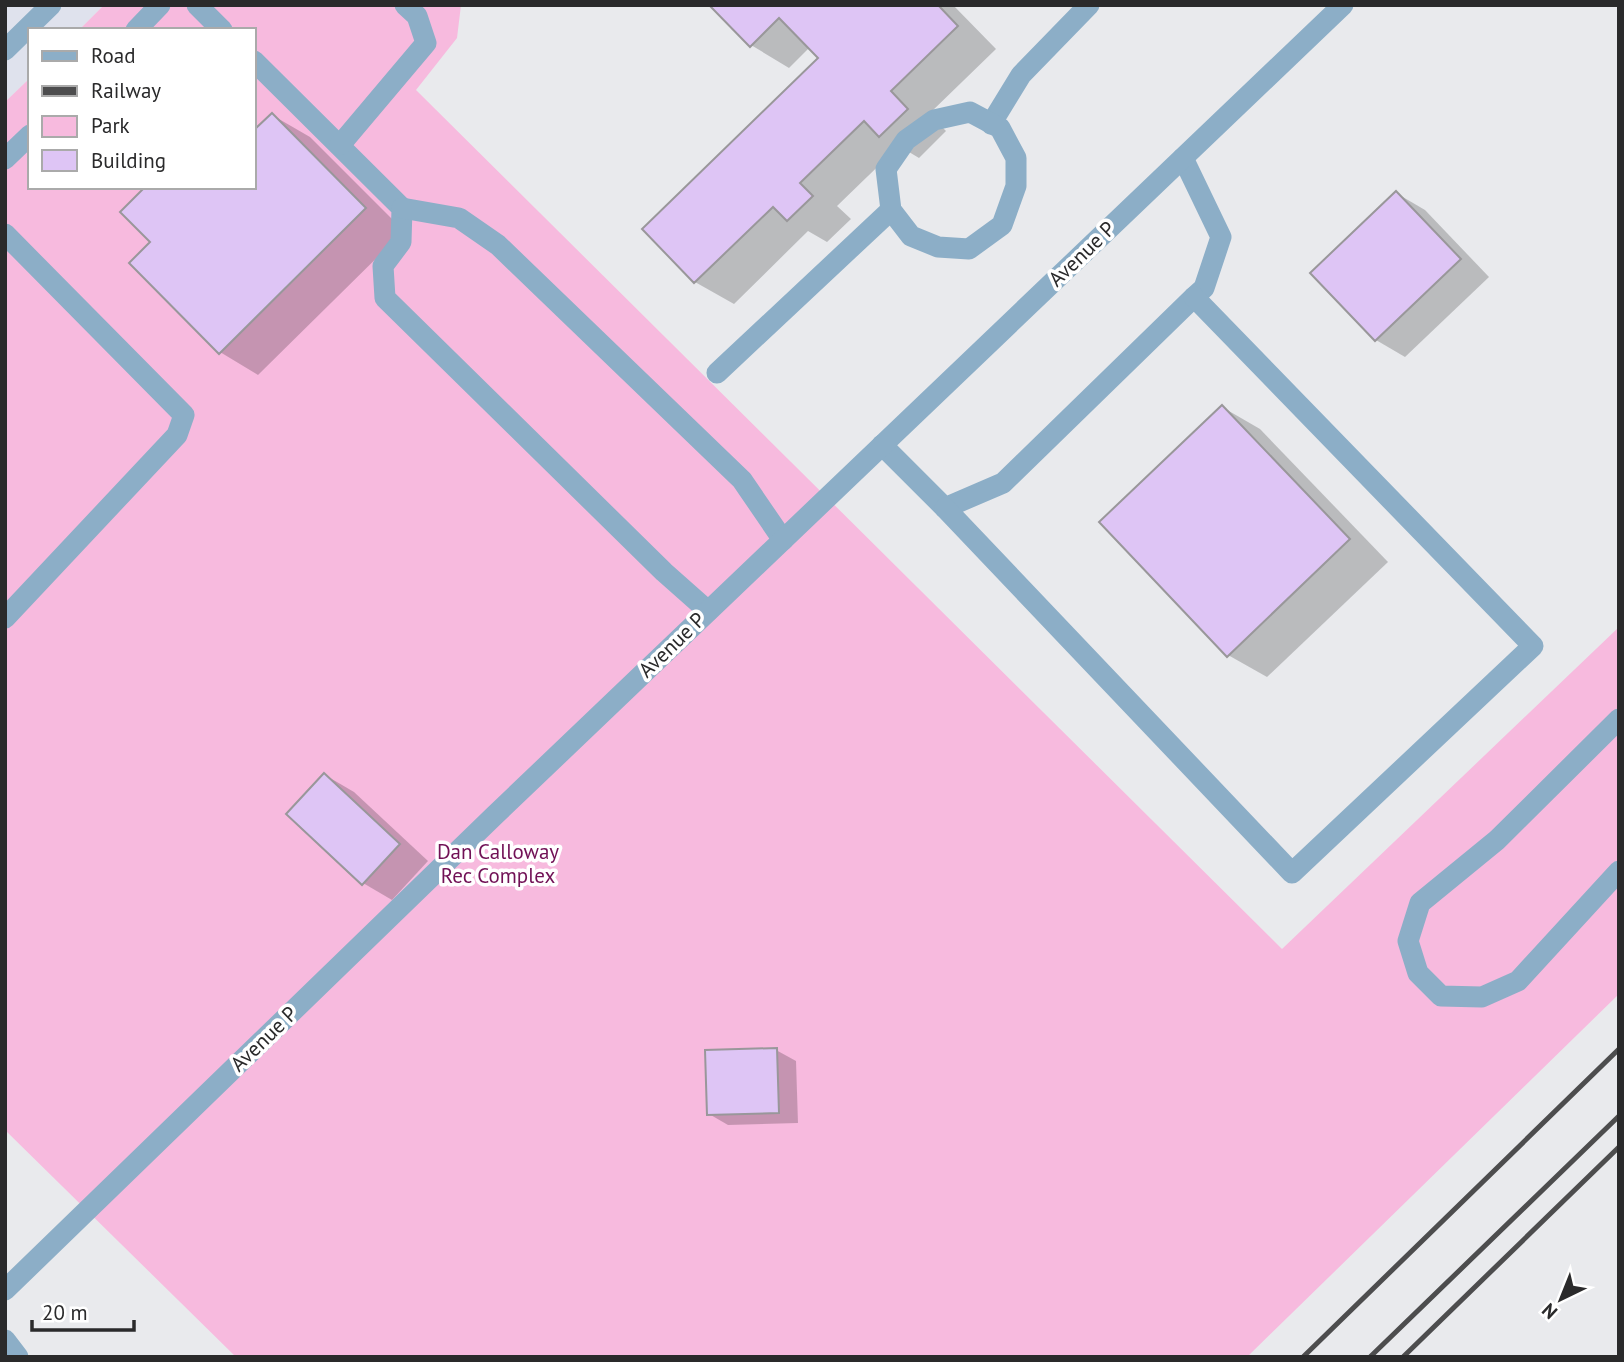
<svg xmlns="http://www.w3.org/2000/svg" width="1624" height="1362" font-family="'PT Sans',sans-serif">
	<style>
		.built { fill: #dfe2ed }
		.green { fill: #f7bade }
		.shadow { fill: #0003 }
		.building { fill: #dec5f5; stroke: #99979a; stroke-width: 2 }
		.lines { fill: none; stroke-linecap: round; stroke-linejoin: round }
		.minor { stroke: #8caec7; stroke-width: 21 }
		.rail { stroke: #4d4d4e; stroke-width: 5 }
		.labels { text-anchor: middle; stroke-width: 7; stroke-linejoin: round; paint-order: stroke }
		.street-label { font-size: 21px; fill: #2a2a2b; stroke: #fff }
		.park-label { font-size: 21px; fill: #711156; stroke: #fff }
	</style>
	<rect width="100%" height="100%" fill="#e9eaed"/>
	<polygon class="built" points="5,5 104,5 79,30 30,30 30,78 5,102"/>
	<polygon class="green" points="104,5 461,5 457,38 416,90 1282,949 1619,627 1619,994 1247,1357 236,1357 5,1130 5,102 30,78 30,187 254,187 254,30 79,30"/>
	<g class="shadow">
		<polygon points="711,5 953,5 996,49 929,114 946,131 919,158 899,146 837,206 851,219 827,242 808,231 734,304 695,282 820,58 810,47 789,68 751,45"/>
		<polygon points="272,115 310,137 404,231 258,375 220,352 254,187 254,132"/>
		<polygon points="1396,193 1425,210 1489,277 1405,357 1376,340"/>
		<polygon points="1222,407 1260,429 1388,562 1267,677 1228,655"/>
		<polygon points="325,775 354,792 428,861 392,900 363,883"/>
		<polygon points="776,1050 796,1061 798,1123 728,1125 709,1114"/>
	</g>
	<g class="building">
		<polygon points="709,5 938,5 958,26 891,91 908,109 879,137 864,121 800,183 813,196 787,221 773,207 694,283 642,229 818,58 779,18 750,47"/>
		<polygon points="272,113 366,208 219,354 129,263 150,242 120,212 145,187 254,187 254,130"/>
		<polygon points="1396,191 1461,259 1375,341 1310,273"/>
		<polygon points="1222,405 1350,539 1227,657 1099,522"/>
		<polygon points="324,773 400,844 362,885 286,814"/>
		<polygon points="777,1048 779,1113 707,1115 705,1050"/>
	</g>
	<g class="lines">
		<g class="minor">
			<polyline points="197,5 222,30"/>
			<polyline points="136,30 160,5"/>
			<polyline points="5,50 51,5"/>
			<polyline points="254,61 402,208 401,242 383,266 385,298 664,572 708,611"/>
			<polyline points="991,124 1021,75 1089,5"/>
			<polyline points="340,145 426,43 417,16 405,5"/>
			<polyline points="5,159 30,135"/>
			<polyline points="402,208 459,218 498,245 742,480 783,540"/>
			<polyline points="5,234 184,415 177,435 5,618"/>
			<polyline points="717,373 891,210 886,169 906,140 934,120 970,112 1000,128 1016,158 1016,186 1002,225 969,249 938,247 911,236 891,210"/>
			<polyline points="882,445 945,508 1003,483 1194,297 1204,288 1221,237 1183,158"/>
			<polyline points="945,508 1292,873 1533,646 1194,297"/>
			<polyline points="1619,719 1497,840 1420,903 1408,941 1418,973 1441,996 1482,997 1518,981 1619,871"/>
			<polyline points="5,1290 495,815 1343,5"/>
			<polyline points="5,1340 18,1357"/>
		</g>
		<g class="rail">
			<polyline points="1303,1357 1619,1049"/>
			<polyline points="1370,1357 1619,1116"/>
			<polyline points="1403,1357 1619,1147"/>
		</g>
	</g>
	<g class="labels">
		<g class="street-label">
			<text transform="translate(1082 254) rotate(-44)" y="7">Avenue P</text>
			<text transform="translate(672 645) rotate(-44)" y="7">Avenue P</text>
			<text transform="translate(264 1039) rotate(-44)" y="7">Avenue P</text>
		</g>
		<g class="park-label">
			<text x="498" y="859">Dan Calloway<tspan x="498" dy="24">Rec Complex</tspan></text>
		</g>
	</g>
	<rect width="1624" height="1362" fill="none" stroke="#2a2a2b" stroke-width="14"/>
	<rect x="28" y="28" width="228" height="161" fill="#ffffff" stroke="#aaaaaa" stroke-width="2"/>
	<rect x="42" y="51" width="35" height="10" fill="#8caec7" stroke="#aaaaaa" stroke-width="2"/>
	<text x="91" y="63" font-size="21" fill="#2a2a2b">Road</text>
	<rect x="42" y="86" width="35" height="10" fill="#4d4d4e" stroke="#aaaaaa" stroke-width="2"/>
	<text x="91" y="98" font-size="21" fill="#2a2a2b">Railway</text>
	<rect x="42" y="116" width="35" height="21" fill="#f7bade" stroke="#aaaaaa" stroke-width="2"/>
	<text x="91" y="133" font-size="21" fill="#2a2a2b">Park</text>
	<rect x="42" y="150" width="35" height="21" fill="#dec5f5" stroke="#aaaaaa" stroke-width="2"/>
	<text x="91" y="168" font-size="21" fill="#2a2a2b">Building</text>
	<g transform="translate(1561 1299) rotate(223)" stroke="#ffffff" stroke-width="5" paint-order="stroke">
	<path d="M0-5L12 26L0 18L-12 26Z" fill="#2a2a2b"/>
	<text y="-10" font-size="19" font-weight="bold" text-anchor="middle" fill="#2a2a2b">N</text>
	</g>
	<path d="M32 1320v10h102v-10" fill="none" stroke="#2a2a2b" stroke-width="3.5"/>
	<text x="42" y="1320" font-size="21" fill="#2a2a2b" stroke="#ffffff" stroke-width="5" paint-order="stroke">20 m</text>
</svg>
